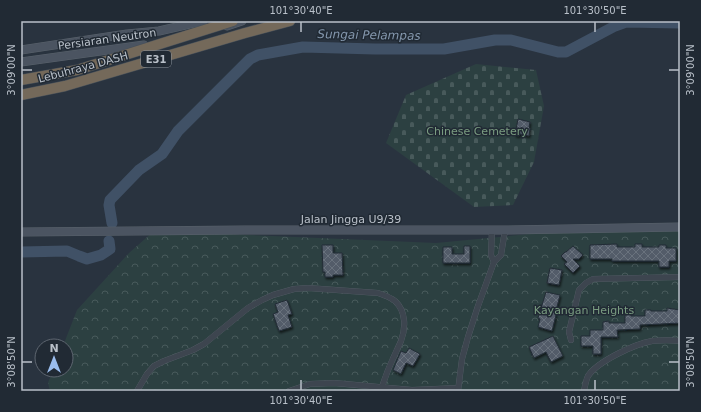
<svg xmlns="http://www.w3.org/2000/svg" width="701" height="412" font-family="'DejaVu Sans',sans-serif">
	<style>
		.forest { fill: url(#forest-crowns) }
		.cemetery { fill: url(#cemetery-stones) }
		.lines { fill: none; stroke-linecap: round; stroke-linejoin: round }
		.river { stroke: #405166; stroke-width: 11 }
		.building { fill: url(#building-cross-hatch); stroke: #232c36; filter: url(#shadow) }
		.street-casing { stroke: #5a636c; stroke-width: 6 }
		.secondary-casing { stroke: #5a636c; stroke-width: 9 }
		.highway-casing { stroke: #475059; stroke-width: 11 }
		.street { stroke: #3d454f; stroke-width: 5.5 }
		.secondary { stroke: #4b5461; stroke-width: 8 }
		.highway { stroke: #74695a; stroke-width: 10 }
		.highway-bridge-casing { stroke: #475059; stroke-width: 11; stroke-linecap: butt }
		.highway-bridge { stroke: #74695a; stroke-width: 10 }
		.ticks { fill: none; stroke: #b9c0c9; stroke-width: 1.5 }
		.labels { text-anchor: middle; stroke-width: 3; stroke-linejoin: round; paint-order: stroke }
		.shield { fill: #212a34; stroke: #8b939c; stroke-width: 1 }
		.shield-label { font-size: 10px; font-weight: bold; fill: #b9c0c9 }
		.street-label { font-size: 11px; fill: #b9c0c9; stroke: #212a34 }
		.park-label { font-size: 11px; fill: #7a9c81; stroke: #212a34 }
		.water-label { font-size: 12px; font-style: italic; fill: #8497ad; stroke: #212a34 }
		.neatline { fill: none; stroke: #b9c0c9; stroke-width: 1.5 }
		.ticks-label { font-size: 10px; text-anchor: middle; fill: #b9c0c9 }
	</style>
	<defs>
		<pattern id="forest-crowns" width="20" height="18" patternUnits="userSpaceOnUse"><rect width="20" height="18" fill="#2c4041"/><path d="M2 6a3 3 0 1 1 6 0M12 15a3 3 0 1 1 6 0" fill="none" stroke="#485a5b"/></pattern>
		<pattern id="cemetery-stones" width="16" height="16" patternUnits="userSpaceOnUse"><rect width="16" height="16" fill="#2c4041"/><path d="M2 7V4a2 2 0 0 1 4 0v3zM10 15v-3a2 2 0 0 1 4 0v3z" fill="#485a5b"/></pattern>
		<pattern id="building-cross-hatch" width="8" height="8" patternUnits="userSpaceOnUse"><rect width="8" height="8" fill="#525c69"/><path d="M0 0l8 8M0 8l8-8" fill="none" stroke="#69727d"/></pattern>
		<filter id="shadow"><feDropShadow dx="1" dy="2" stdDeviation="1" flood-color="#0009"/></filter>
	</defs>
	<rect width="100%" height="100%" fill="#29333f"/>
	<polygon class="forest" points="680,228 680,391 50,391 48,383 53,370 66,370 66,346 63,346 77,310 129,253 154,231 436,243 582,229"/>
	<polygon class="cemetery" points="476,64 536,70 544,106 534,162 513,205 474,207 386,143 406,95"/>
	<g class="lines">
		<g class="river">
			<polyline points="112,223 109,205 110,200 139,170 162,154 178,131 250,59 258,55 303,47 375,49 444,49 495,40 511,40 558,52 566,52 615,26 626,22 680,23"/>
			<polyline points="21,252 67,251 79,256 87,259 101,255 110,249 109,241"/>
		</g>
	</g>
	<g class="building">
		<polygon points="518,119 530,122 529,127 530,128 529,136 520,134 519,136 515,135"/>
		<polygon points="617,244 617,247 635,247 635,244 642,244 642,247 659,247 659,245 666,245 666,248 676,248 676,261 669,261 669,267 659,267 659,261 612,261 612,259 590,259 590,245"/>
		<polygon points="322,245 333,245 333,253 342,253 343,275 333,275 333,277 325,277 325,272 323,272"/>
		<polygon points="464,246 470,246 470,263 443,263 443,247 452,247 452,254 464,254"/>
		<polygon points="573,246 583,255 579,259 573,259 580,266 573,273 564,264 567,262 561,256 565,252 566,252"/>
		<polygon points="550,268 562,270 559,285 547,283"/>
		<polygon points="546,292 560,295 555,315 556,315 552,331 538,327 540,319 538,318"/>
		<polygon points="287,300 292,314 288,315 292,327 279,331 273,314 278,312 275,304"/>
		<polygon points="667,308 680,310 680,323 640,325 640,329 617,330 618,337 601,337 601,354 593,354 593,346 581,346 581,336 590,336 590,330 603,330 603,322 609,321 609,323 625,323 625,315 631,314 631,316 645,316 645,310 651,310 651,311 667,311"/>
		<polygon points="553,336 563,356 551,362 546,352 534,358 529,347"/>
		<polygon points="409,348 420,354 413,366 406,363 401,374 393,370 401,351 406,353"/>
	</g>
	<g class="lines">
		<g class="street-casing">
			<g id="street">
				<polyline points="492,230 491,255 494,262"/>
				<polyline points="571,340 569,332 579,290 586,283 593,279 680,277"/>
				<path d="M137,391L147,374L154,366L164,361L193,350L204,344L248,308L262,300L273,295L294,289L308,288L378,293C384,295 390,297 395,301C406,311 406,328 401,341C398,348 395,354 392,361C388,369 385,378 382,387"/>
				<polyline points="289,391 310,384 334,383 412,390 458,388"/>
				<polyline points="458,391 462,359 468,337 478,306 494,262 501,255 505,230"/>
				<path d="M584,391C585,386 586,380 588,376C598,361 635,344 652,341C662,340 671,340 680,341"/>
			</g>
		</g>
		<g class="secondary-casing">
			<g id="secondary">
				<polyline points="227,26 242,21"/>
				<polyline points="21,50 127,34 159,31 203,21"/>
				<polyline points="21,62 144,45"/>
				<polyline points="21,232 245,230 505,230 680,227"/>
			</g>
		</g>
		<g class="highway-casing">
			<polyline id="highway" points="21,95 65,86 245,33 290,21"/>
		</g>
		<use href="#street" class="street"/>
		<use href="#secondary" class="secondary"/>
		<use href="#highway" class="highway"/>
		<g class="highway-bridge-casing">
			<polyline id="highway-bridge" points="21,80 77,70 233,21"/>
		</g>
		<use href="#highway-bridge" class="highway-bridge"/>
	</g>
	<path class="ticks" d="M301,22V32M595,22V32M22,70H32M669,70H679M22,362H32M669,362H679M301,380V390M595,380V390"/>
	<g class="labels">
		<rect class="shield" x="141" y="51" width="30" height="16" rx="3"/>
		<g class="shield-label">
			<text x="156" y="63">E31</text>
		</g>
		<g class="street-label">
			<text transform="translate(107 39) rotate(-8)" y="4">Persiaran Neutron</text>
			<text transform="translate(83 67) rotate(-15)" y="4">Lebuhraya DASH</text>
			<text x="351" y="223">Jalan Jingga U9/39</text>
		</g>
		<g class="park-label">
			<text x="477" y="135">Chinese Cemetery</text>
			<text x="584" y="314">Kayangan Heights</text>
		</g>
		<g class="water-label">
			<text transform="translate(369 35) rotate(1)" y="4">Sungai Pelampas</text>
		</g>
	</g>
	<rect width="701" height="412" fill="none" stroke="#212a34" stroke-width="44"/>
	<g transform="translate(54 358)"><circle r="19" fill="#212a34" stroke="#5e6670"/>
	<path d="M0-3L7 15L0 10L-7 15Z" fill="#9abdee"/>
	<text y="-6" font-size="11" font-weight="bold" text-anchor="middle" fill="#b9c0c9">N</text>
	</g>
	<rect x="22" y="22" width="657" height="368" class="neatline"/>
	<g class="ticks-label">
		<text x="301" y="14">101°30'40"E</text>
		<text x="595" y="14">101°30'50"E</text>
		<text transform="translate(11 70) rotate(-90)" y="4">3°09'00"N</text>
		<text transform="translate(690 70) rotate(-90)" y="4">3°09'00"N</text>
		<text transform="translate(11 362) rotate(-90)" y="4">3°08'50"N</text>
		<text transform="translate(690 362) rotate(-90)" y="4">3°08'50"N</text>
		<text x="301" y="404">101°30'40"E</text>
		<text x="595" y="404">101°30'50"E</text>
	</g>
</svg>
